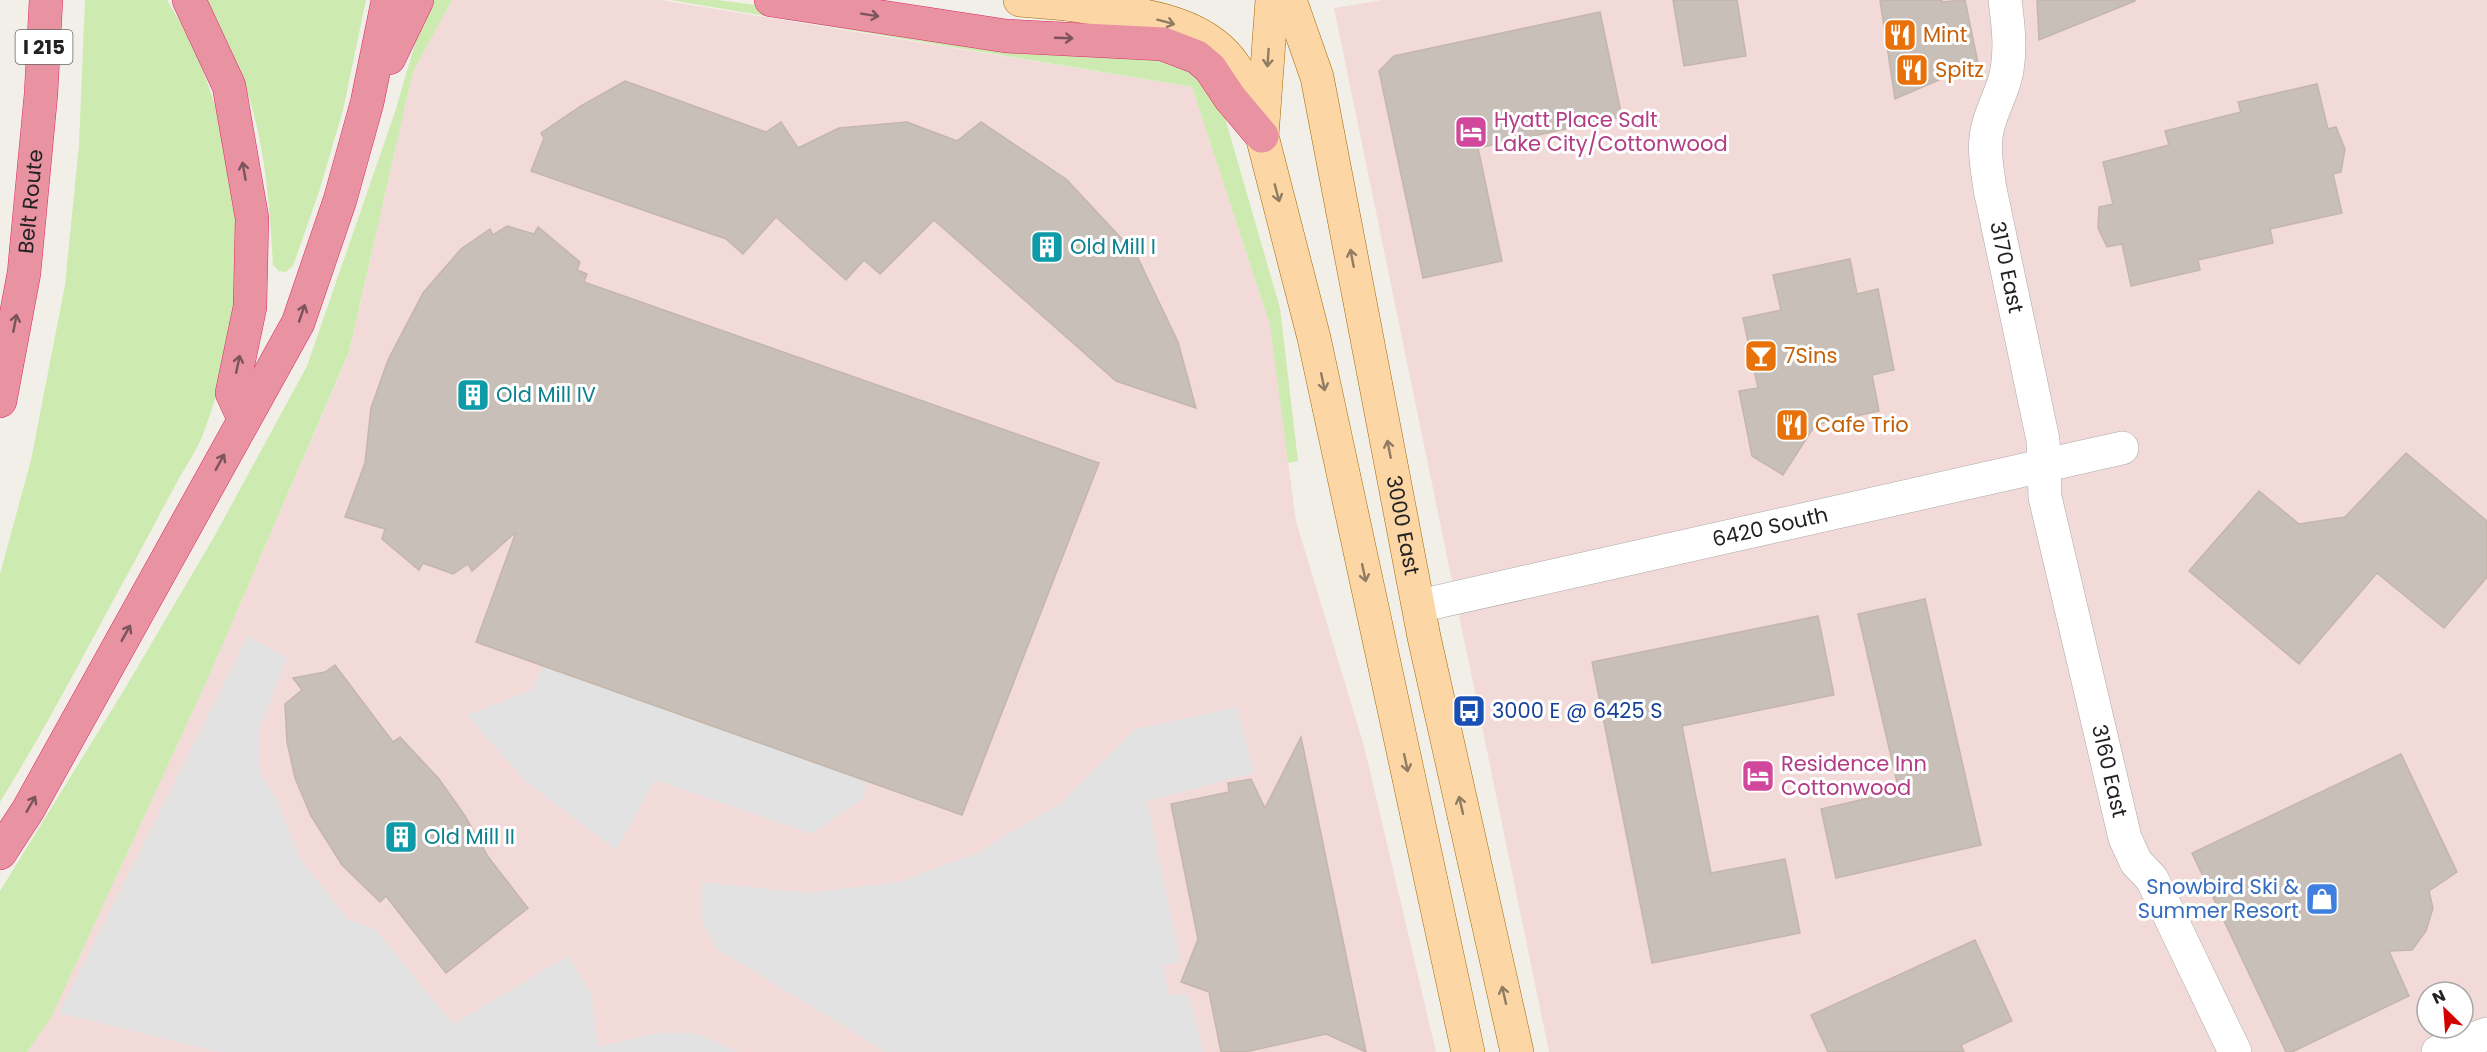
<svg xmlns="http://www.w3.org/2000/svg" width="2487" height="1052" font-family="Poppins,sans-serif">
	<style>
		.commercial { fill: #f2dad9; fill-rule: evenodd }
		.grass { fill: #cdebb0 }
		.parking { fill: #e2e2e2 }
		.building { fill: #c7bfb8; stroke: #c4b6ab; stroke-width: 1.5 }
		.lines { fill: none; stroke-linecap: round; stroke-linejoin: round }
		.minor-casing { stroke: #a9a9a9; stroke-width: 34 }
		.major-casing { stroke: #a06b00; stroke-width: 34 }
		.highway-casing { stroke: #dc2a67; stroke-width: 34 }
		.minor { stroke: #fff; stroke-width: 33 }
		.major { stroke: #fcd6a4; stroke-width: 33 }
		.highway { stroke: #e892a2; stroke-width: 33 }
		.oneway { stroke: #7b545c }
		.oneway2 { stroke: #8f7c63 }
		.labels { text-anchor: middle; stroke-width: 6; stroke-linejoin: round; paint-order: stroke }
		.shield { fill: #fff; stroke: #646464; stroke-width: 1.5 }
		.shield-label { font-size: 20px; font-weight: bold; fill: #222 }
		.food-label { font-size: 21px; fill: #c56008; stroke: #fff; text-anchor: start }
		.hotel-label { font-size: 21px; fill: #b23c85; stroke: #fff; text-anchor: start }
		.street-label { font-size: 21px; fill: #222; stroke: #fff }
		.culture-label { font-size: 21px; fill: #0d838f; stroke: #fff; text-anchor: start }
		.transit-label { font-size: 21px; fill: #164399; stroke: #fff; text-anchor: start }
		.shop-label { font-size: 21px; fill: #366cbe; stroke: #fff; text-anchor: end }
	</style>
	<rect width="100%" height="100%" fill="#f2efe9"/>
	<g class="commercial">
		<polygon points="452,0 661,0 1192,87 1270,325 1296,521 1364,746 1436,1052 27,1052 51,1018 209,676 349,353 413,72"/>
		<path d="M1382,0H2487V1052H1549L1334,8ZM2427,992H2463V1028H2427Z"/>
	</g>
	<g class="grass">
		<path d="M85,0H167C247,126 257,299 202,437C195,453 184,469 176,484C157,519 139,554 120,588C81,660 43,733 0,802V574L31,460L65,285L79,145Z"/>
		<path d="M207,0H366L343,110L319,192L293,266L286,272L279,271L273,265C270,216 267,166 255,119C245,78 226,38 207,0Z"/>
		<polygon points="434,0 452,0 413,72 349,352 209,676 51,1018 27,1052 0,1052 0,891 124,690 214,537 307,366 395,112 423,16"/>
		<polygon points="670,0 717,0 1172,59 1202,75 1219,97 1280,308 1298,461 1288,463 1270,325 1192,87"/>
	</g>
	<g class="parking">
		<polygon points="248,636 287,658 260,727 260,773 277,800 301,860 348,919 376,930 453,1024 568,956 592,995 598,1047 656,1033 697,1033 738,1052 218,1052 59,1013"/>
		<polygon points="543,666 867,781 863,799 812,834 655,780 616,850 525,781 467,715 532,690"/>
		<polygon points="1237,707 1254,773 1147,801 1181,962 1164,966 1168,995 1188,994 1204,1052 886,1052 717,949 701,919 702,882 808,893 899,882 975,854 1062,802 1136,729"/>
	</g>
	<g class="building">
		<polygon points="1673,0 1737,0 1746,56 1684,66"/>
		<polygon points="1880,0 1942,0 1942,2 1965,0 1978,63 1895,99"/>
		<polygon points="2037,0 2135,0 2135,1 2039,40"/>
		<polygon points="1600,12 1622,117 1478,148 1502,261 1423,278 1379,71 1394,56"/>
		<polygon points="625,81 766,132 781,122 798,148 839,128 907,122 957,141 981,122 1066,179 1136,254 1178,342 1196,408 1116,381 934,220 880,274 864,260 846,280 776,217 743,254 726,239 531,171 544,138 541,133 581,106"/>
		<polygon points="2317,84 2328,129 2336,127 2345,149 2341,172 2333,174 2342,213 2270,229 2273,243 2198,260 2200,270 2131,286 2122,244 2107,247 2098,228 2099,207 2113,204 2103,162 2169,145 2165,131 2241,112 2238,102"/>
		<polygon points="507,226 534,234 538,227 580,262 577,270 587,274 584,282 1099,463 962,815 476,642 516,532 472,571 468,564 453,574 423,563 419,570 382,539 385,529 345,517 365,463 371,408 388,360 423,293 461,249 490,229 493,235"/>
		<polygon points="1850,259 1857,294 1878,289 1894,370 1872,375 1879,411 1815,425 1783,475 1752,456 1739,391 1758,388 1743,318 1781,310 1773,275"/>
		<polygon points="2406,453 2487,521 2487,577 2444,628 2377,573 2299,664 2189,571 2259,491 2299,524 2345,517"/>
		<polygon points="1925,599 1981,845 1836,878 1821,809 1899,791 1858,614"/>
		<polygon points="1818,616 1834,695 1682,726 1711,873 1785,859 1800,933 1652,963 1592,662"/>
		<polygon points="335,665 393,742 400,737 439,779 465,816 489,858 528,908 446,973 386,896 380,902 342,865 311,816 295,778 287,742 285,704 302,690 293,678 325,672"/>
		<polygon points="1301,737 1366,1052 1326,1034 1245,1052 1221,1052 1209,992 1181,982 1198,939 1171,804 1229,792 1228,783 1251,779 1265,808"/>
		<polygon points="2401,754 2457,872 2429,891 2433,908 2426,931 2412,950 2389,951 2409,996 2292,1052 2286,1052 2192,853"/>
		<polygon points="1975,940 2012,1021 1961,1045 1964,1052 1828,1052 1811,1015"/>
	</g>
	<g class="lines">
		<g class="minor-casing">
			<g id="minor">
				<path id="s1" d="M2005,0C2008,24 2011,46 2007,70C2004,89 1994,105 1989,123C1982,145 1987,167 1990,189L2043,440L2045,497L2125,838L2136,862L2152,879L2235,1052"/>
				<path id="s2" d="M1419,606L2122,448"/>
				<polyline points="2438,1052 2487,1034"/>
			</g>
		</g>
		<g class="major-casing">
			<g id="major">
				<polyline points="1020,0 1067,4 1090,3"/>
				<polyline points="1272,0 1262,136 1314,338 1468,1052"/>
				<path id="s3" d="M1290,0L1317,77L1424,637L1517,1052"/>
				<path d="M1067,4C1124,14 1202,14 1236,68C1247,85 1252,106 1258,125"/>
			</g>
		</g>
		<g class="highway-casing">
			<g id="highway">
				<polyline points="189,0 229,86 252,218 250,307 232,393 244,419"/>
				<polyline points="771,0 1006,36 1163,44 1197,57 1210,68 1230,98 1262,136"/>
				<polyline points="389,58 417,0"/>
				<path id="s4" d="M0,401L24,273L41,94L46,0"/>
				<polyline points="0,853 28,810 298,323 340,200 367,103 388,0"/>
			</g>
		</g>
		<use href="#minor" class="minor"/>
		<use href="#major" class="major"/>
		<use href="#highway" class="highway"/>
	</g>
	<defs><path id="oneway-shaft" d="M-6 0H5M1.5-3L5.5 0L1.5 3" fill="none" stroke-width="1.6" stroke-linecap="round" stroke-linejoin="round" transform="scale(1.5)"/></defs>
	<g class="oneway">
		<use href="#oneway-shaft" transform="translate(870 15) rotate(9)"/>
		<use href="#oneway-shaft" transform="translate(1064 38) rotate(2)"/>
		<use href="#oneway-shaft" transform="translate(244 171) rotate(-100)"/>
		<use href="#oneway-shaft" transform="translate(302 313) rotate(-71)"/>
		<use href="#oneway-shaft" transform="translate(15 323) rotate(-79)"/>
		<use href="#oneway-shaft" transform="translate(238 364) rotate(-78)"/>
		<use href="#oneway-shaft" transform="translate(220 462) rotate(-61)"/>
		<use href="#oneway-shaft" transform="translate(126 633) rotate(-61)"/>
		<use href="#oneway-shaft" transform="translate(31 804) rotate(-60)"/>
	</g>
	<g class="oneway2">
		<use href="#oneway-shaft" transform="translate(1166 22) rotate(15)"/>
		<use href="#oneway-shaft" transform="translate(1268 58) rotate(94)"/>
		<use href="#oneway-shaft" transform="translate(1277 193) rotate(75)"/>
		<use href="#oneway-shaft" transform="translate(1352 258) rotate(-101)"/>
		<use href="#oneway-shaft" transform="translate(1323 382) rotate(78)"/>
		<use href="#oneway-shaft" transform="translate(1389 449) rotate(-101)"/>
		<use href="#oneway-shaft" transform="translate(1364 573) rotate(78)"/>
		<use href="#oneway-shaft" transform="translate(1406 763) rotate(78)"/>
		<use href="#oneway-shaft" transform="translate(1461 805) rotate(-103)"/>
		<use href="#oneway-shaft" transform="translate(1504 995) rotate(-103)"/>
	</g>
	<defs>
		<g id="restaurant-square" transform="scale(1.725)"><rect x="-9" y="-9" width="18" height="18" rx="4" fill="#e8710a" stroke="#fff"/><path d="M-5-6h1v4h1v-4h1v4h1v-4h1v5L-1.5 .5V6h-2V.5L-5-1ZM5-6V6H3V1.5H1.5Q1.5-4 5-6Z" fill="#fff"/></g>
		<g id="hotel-square" transform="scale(1.725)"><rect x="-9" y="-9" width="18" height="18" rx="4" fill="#d1479c" stroke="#fff"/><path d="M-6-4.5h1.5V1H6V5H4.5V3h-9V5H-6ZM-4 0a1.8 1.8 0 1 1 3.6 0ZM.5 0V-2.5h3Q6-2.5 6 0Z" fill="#fff"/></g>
		<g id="building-square" transform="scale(1.725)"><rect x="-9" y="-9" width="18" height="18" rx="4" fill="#0f9aa8" stroke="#fff"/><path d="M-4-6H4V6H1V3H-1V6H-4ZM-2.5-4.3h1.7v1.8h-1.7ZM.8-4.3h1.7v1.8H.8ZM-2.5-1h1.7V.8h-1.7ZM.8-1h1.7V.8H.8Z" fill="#fff"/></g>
		<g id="bar-square" transform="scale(1.725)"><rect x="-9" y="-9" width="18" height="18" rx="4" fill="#e8710a" stroke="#fff"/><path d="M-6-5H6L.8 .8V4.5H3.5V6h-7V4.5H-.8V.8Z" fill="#fff"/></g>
		<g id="bus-square" transform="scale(1.725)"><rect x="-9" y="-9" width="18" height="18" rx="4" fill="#1a4fb4" stroke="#fff"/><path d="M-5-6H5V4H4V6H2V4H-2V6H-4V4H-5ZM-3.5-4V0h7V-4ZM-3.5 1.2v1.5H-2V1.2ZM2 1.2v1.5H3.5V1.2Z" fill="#fff"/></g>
		<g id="shop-square" transform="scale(1.725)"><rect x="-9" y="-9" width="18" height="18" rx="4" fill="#3f7fe0" stroke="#fff"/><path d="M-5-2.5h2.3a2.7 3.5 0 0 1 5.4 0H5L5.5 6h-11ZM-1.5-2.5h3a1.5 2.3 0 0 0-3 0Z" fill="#fff"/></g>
	</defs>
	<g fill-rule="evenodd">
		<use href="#restaurant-square" x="1900" y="35"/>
		<use href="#restaurant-square" x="1912" y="70"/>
		<use href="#hotel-square" x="1471" y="132"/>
		<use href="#building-square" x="1047" y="247"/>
		<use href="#bar-square" x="1761" y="356"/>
		<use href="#building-square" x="473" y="395"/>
		<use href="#restaurant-square" x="1792" y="425"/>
		<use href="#bus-square" x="1469" y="711"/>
		<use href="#hotel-square" x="1758" y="776"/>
		<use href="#building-square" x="401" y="837"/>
		<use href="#shop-square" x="2322" y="899"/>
	</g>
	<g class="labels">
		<rect class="shield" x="15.5" y="30" width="57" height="34" rx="4.5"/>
		<g class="shield-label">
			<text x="44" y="54">I 215</text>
		</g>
		<g class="food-label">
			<text x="1923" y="42">Mint</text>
			<text x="1935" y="77">Spitz</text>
			<text x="1784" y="363">7Sins</text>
			<text x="1815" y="432">Cafe Trio</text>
		</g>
		<g class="hotel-label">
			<text x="1494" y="127">Hyatt Place Salt<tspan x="1494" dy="24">Lake City/Cottonwood</tspan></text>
			<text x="1781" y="771">Residence Inn<tspan x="1781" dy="24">Cottonwood</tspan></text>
		</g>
		<g class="street-label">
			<text dy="7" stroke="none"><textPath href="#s4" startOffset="202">Belt Route</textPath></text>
			<text dy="7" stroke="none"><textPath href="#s1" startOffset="273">3170 East</textPath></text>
			<text dy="7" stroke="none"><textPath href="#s3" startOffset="538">3000 East</textPath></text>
			<text dy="7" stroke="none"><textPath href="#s2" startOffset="360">6420 South</textPath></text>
			<text dy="7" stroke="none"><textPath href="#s1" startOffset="788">3160 East</textPath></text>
		</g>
		<g class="culture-label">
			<text x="1070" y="254">Old Mill I</text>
			<text x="496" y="402">Old Mill IV</text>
			<text x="424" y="844">Old Mill II</text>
		</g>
		<g class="transit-label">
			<text x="1492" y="718">3000 E @ 6425 S</text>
		</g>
		<g class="shop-label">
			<text x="2299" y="894">Snowbird Ski &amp;<tspan x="2299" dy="24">Summer Resort</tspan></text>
		</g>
	</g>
	<g transform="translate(2445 1010) rotate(335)"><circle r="28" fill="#ffffff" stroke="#a7a7a7" stroke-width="1.5"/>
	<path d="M0-4.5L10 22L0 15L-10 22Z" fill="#d40000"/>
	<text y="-9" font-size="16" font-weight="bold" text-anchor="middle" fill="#222222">N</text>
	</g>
</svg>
